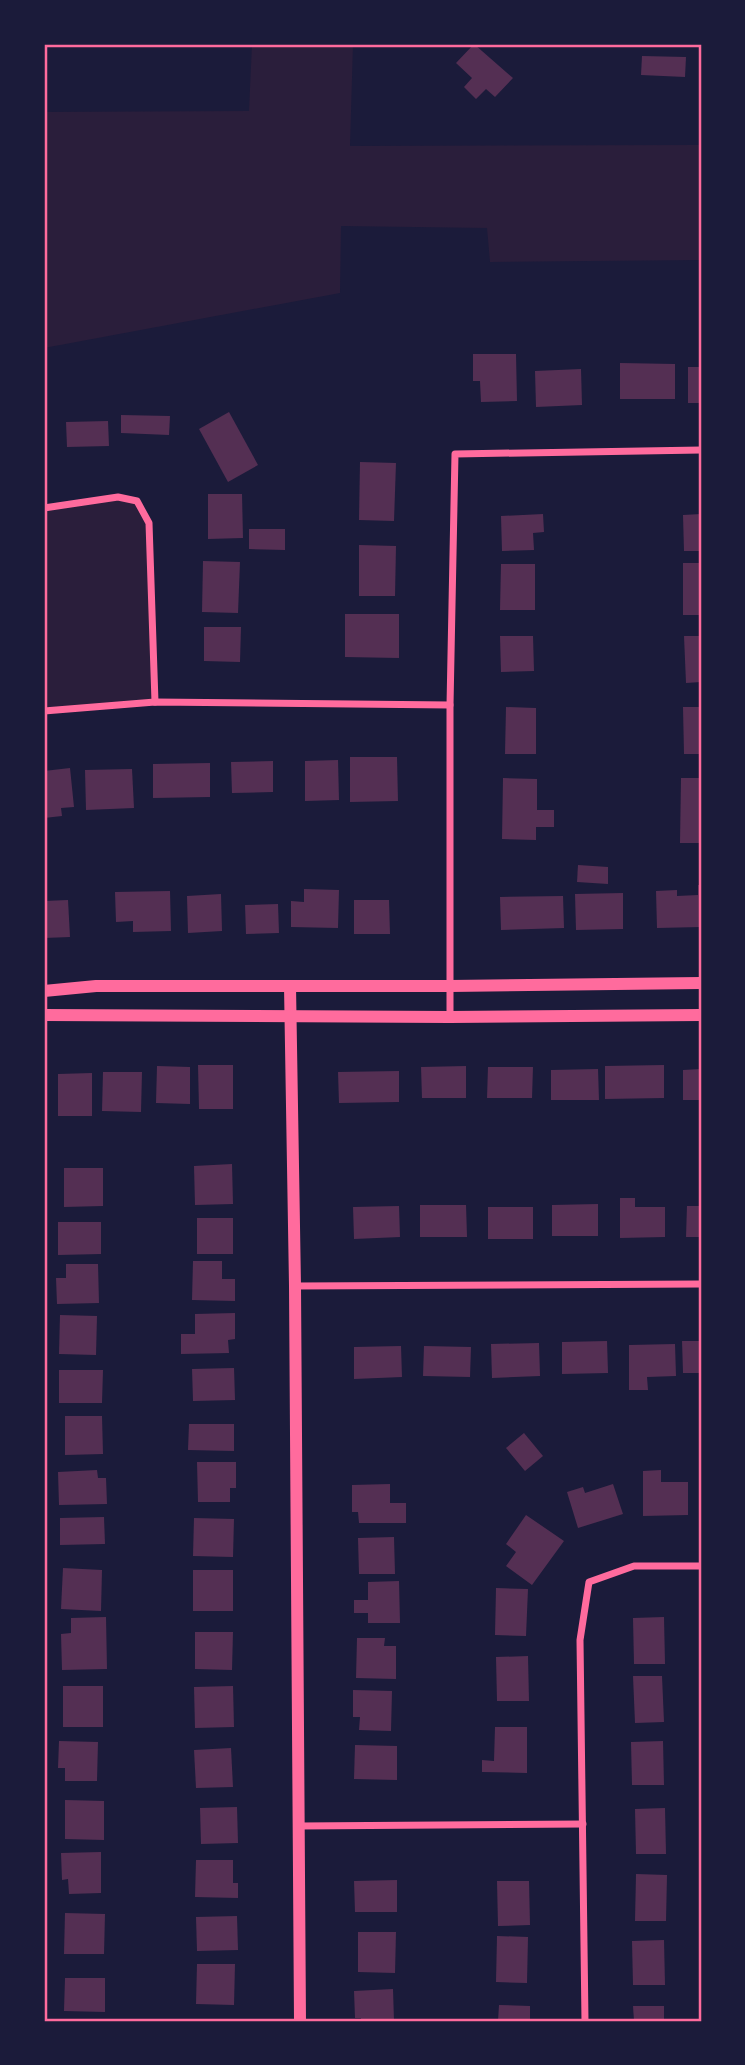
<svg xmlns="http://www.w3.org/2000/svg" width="745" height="2065" font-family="Raleway,sans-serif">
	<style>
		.green { fill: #2a1e3b }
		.building { fill: #542f53 }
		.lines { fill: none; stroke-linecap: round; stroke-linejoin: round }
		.minor { stroke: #ff6b9d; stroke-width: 7 }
		.tertiary { stroke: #ff6b9d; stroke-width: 12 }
		.neatline { fill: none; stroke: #ff6b9d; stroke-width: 2.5 }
	</style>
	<rect width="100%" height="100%" fill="#1b1b3a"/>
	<g class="green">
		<polygon points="252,44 353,44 350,146 701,145 701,260 490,262 487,228 341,226 340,293 44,348 44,112 249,111"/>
		<polygon points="118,497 137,501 149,523 155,702 44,711 44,508"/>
	</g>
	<g class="building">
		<polygon points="474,44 513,78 495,97 486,89 476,99 464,87 472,78 456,63"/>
		<polygon points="642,56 686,57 685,77 641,75"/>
		<polygon points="473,354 516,354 517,401 481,402 480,381 473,381"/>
		<polygon points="620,363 675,364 675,399 620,399"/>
		<rect x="688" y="367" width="13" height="36"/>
		<polygon points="581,369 582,405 536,407 535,371"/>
		<polygon points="229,412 258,465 228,482 199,429"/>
		<polygon points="121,415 170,416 169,435 121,433"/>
		<polygon points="108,421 109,446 67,447 66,422"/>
		<polygon points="360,462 396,463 394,521 359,520"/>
		<polygon points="208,494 242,494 243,538 208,539"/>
		<polygon points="543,514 544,532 533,533 534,550 502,551 501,516"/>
		<polygon points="701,514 701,551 684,551 683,515"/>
		<polygon points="249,529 285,529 285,550 249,549"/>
		<polygon points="359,545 396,546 395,596 359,596"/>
		<polygon points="203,561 240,562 238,613 202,612"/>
		<rect x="683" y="563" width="18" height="52"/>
		<polygon points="501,564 535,564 535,610 500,610"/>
		<polygon points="345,614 399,614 399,658 345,657"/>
		<polygon points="204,627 241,627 240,662 204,661"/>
		<polygon points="500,636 533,636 534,671 501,672"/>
		<polygon points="684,636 701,636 701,682 686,683"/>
		<polygon points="506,707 536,708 536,754 505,754"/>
		<polygon points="683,707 701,707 701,754 684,754"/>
		<polygon points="350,757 397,757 398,801 350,802"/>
		<polygon points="338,760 339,800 305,801 305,761"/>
		<polygon points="273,761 273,792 232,793 231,762"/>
		<polygon points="210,763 210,797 153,798 153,764"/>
		<polygon points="70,768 74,807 61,808 62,816 44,818 44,771"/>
		<polygon points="132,769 134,808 86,810 85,770"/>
		<polygon points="503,778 537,779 537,810 554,810 554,827 536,827 536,840 502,839"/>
		<polygon points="681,778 701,778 701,843 680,843"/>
		<polygon points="578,865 608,867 608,884 577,882"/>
		<polygon points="698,885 701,885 701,927 657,928 656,891 677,890 677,896 698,895"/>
		<polygon points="304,889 339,890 338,928 291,927 291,901 304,902"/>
		<polygon points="170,891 171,931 133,932 133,921 116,922 115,892"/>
		<polygon points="623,893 623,929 576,930 575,894"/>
		<polygon points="221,894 222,931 188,933 187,896"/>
		<polygon points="563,896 564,928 501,930 500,897"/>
		<polygon points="68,900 70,937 44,938 44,901"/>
		<polygon points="354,900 389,900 390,934 354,934"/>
		<polygon points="278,904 279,933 246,934 245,905"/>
		<polygon points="198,1065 233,1065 233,1109 199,1109"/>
		<polygon points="664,1065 664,1098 605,1099 605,1066"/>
		<polygon points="157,1066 190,1067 190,1104 156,1103"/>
		<polygon points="466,1066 466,1098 422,1098 421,1067"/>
		<polygon points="488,1067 533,1067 532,1098 487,1098"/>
		<polygon points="598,1069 599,1100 551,1100 551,1070"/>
		<polygon points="701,1069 701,1100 683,1100 683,1070"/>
		<polygon points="399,1071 399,1102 339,1103 338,1072"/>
		<polygon points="103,1072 142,1072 141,1112 102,1111"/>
		<polygon points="92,1073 92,1116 58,1116 58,1074"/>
		<polygon points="232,1164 233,1204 195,1205 194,1166"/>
		<polygon points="64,1168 103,1168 103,1206 64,1207"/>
		<polygon points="620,1198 635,1198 635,1207 665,1207 665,1237 620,1238"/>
		<polygon points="598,1204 598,1236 552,1236 552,1205"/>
		<polygon points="420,1205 466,1205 467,1237 420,1237"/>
		<polygon points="399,1206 400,1237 354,1239 353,1207"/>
		<polygon points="687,1206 701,1206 701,1237 686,1237"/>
		<rect x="488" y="1207" width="45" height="32"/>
		<rect x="197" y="1218" width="36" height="36"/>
		<polygon points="58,1222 101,1222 101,1254 58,1255"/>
		<polygon points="193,1261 222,1261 222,1279 235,1279 235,1301 192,1300"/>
		<polygon points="66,1264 98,1264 99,1303 57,1304 56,1278 66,1278"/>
		<polygon points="235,1313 235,1339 228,1340 229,1353 181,1354 181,1334 195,1334 195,1314"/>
		<polygon points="60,1315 97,1316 96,1355 59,1354"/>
		<polygon points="607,1341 608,1373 562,1374 562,1342"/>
		<polygon points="682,1341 701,1341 701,1373 683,1373"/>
		<polygon points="539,1343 540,1376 492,1378 491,1344"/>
		<polygon points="675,1344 676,1376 647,1377 648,1390 629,1390 629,1345"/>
		<polygon points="401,1346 402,1377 354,1379 354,1347"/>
		<polygon points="424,1346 471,1347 470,1377 423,1376"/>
		<polygon points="234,1368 235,1400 193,1401 192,1369"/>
		<polygon points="59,1370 103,1370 102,1403 59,1403"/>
		<polygon points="65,1416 102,1416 103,1454 65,1455"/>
		<polygon points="189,1424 234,1424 234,1451 188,1450"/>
		<polygon points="524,1433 543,1456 525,1471 506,1448"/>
		<polygon points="197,1462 236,1462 236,1488 230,1488 230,1502 198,1502"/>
		<polygon points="97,1470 98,1478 106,1478 107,1504 59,1505 58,1472"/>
		<polygon points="661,1470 661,1482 688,1482 688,1515 643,1516 643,1471"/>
		<polygon points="390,1484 390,1503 406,1503 406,1523 359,1523 358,1512 352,1512 352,1485"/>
		<polygon points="613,1484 623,1514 578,1528 567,1492 583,1487 585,1493"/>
		<polygon points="526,1515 564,1541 532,1585 506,1566 516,1552 506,1544"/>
		<polygon points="104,1517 105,1544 60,1545 60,1518"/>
		<polygon points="194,1518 234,1519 233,1557 193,1556"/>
		<polygon points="394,1537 395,1574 359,1574 358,1538"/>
		<polygon points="63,1568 102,1570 101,1611 61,1609"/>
		<rect x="193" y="1570" width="40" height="41"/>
		<polygon points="399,1581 400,1623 368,1623 368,1613 354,1613 354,1600 368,1600 368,1582"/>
		<polygon points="496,1588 528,1589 526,1636 495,1635"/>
		<polygon points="106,1617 107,1669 62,1670 61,1634 71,1633 71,1618"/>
		<polygon points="664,1617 665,1664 634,1664 633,1618"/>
		<polygon points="195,1632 233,1632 232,1670 195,1669"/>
		<polygon points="357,1638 385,1638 384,1646 396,1646 396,1679 356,1678"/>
		<polygon points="528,1656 529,1701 497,1701 496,1657"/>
		<polygon points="633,1676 662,1676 664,1722 635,1723"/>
		<rect x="63" y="1686" width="40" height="41"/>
		<polygon points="233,1686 234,1727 195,1728 194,1687"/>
		<polygon points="353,1690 392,1691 391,1731 359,1730 360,1717 353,1717"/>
		<polygon points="495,1727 527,1727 527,1773 482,1772 482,1760 494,1761"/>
		<polygon points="59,1741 98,1742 97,1781 65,1781 65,1768 58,1768"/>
		<polygon points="663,1741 664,1785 632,1785 631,1742"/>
		<polygon points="355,1745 397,1746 397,1780 354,1779"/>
		<polygon points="231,1748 233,1787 196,1788 194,1750"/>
		<polygon points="65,1800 104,1801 104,1840 65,1839"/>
		<polygon points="237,1807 238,1843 201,1844 200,1808"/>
		<polygon points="665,1808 666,1854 636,1854 635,1809"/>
		<polygon points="101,1852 101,1893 69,1894 68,1879 62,1880 61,1853"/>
		<polygon points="196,1860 233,1860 233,1883 238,1883 238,1898 195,1897"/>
		<polygon points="636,1874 667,1875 666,1921 635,1921"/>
		<polygon points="397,1880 397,1912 355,1912 354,1881"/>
		<polygon points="497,1881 529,1881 530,1925 498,1926"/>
		<polygon points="65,1913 105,1914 104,1954 64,1954"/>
		<polygon points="237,1916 238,1950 197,1951 196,1917"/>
		<polygon points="358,1932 396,1932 395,1973 358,1972"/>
		<polygon points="497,1936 528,1937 527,1983 496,1982"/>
		<polygon points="664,1940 665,1985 633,1985 632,1941"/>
		<polygon points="197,1964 235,1964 234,2005 196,2004"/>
		<polygon points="65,1978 105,1978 105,2012 64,2011"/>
		<polygon points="393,1989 394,2021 361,2021 361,2018 355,2018 354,1991"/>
		<polygon points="499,2005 530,2006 530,2021 498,2021"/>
		<polygon points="633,2006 664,2006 664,2021 634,2021"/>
	</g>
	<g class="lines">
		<g class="minor">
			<polyline points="44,508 118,497 137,501 149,523 155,702"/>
			<polyline points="44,711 155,702 450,705"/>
			<polyline points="450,1017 450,705 455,454 701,450"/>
			<polyline points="295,1286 701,1284"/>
			<polyline points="299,1826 583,1824"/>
			<polyline points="585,2021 580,1640 589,1582 634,1566 701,1566"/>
		</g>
		<g class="tertiary">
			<polyline points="290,986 295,1286 300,2021"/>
			<polyline points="44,991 96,986 450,986 701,983"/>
			<polyline points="44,1015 450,1017 701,1015"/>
		</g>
	</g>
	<rect width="745" height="2065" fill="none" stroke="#1b1b3a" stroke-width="91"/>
	<rect x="46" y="46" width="654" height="1974" class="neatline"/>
</svg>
